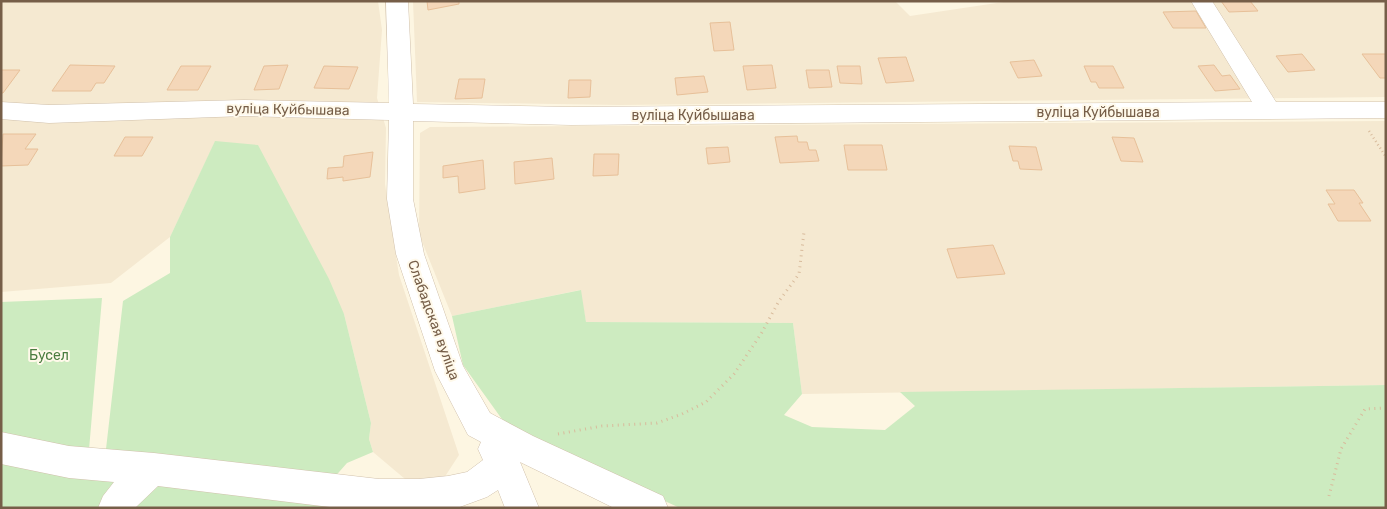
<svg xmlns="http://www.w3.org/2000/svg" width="1387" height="509" font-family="Rubik,sans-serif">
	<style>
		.residential { fill: #f5e9d1 }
		.green { fill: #cdebc0 }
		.building { fill: #f4d7b9; stroke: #e7c099 }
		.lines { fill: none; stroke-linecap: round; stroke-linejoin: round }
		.minor-casing { stroke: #d1c1ac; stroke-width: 1 }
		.path-far1 { stroke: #d8bb9c; stroke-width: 2.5; stroke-dasharray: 1 3; stroke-linecap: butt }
		.path { stroke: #d8bb9c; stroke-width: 3; stroke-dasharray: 1 4.5; stroke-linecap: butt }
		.minor { fill: #fff; fill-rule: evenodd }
		.labels { text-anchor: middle; stroke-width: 4; stroke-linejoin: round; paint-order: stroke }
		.street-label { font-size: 14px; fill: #765e48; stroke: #fff9ea }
		.park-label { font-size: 14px; fill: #4a7c3f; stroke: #fff9ea }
	</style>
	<rect width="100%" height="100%" fill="#fdf6e2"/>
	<g class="residential">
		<polygon points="1,1 378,1 382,30 377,98 386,128 385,184 399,275 459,455 444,478 428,484 405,479 373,452 369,439 371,423 344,314 215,142 170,237 111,283 1,292"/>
		<polygon points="413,1 895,1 910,16 1010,1 1386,1 1386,97 619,105 417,102"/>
		<polygon points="1386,121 1386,385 802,394 793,323 586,322 580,290 452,316 419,234 420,133 430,127"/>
	</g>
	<g class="green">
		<polygon points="215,141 258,145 329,279 344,314 371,423 369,439 373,452 347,463 332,480 155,460 106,449 123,301 170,273 170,237"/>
		<polygon points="581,290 586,322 793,323 802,394 784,415 812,427 885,430 915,406 900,392 1386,385 1386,508 680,508 551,449 504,422 463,365 452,316"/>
		<polygon points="102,298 87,473 396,508 1,508 1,302"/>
	</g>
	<g class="building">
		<polygon points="427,1 459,1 459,4 428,10"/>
		<polygon points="1221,1 1250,1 1258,11 1229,12"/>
		<polygon points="1196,11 1206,28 1173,28 1163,12"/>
		<polygon points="730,22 734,50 714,51 710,23"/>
		<polygon points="1302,54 1315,70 1288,72 1276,56"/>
		<polygon points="1362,54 1386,54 1386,78 1380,78"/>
		<polygon points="906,57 914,81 886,83 878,58"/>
		<polygon points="1034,60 1042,76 1018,78 1010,62"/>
		<polygon points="70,65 115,66 104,83 96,83 91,91 52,91"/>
		<polygon points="288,65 279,89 254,90 264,66"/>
		<polygon points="772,65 776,88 747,90 743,66"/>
		<polygon points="1214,65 1222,76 1230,75 1240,89 1215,91 1198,66"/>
		<polygon points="181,66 211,66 198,90 167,90"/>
		<polygon points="324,66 358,67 349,89 314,88"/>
		<polygon points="837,66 860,66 862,84 840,83"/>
		<polygon points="1084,66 1113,66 1124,88 1099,88 1096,82 1091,82"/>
		<polygon points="1,70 20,70 3,93 1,93"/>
		<polygon points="806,70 829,70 832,87 809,88"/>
		<polygon points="704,76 708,92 677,95 675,78"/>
		<polygon points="459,79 485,79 482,98 455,99"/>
		<polygon points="569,80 591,80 590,97 568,98"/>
		<polygon points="3,134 36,134 25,149 38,149 28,165 1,166"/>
		<polygon points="797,136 798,142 807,142 809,150 816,150 819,161 780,163 775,137"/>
		<polygon points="125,137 153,137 142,156 114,156"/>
		<polygon points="1112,137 1134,138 1143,162 1121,161"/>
		<polygon points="844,145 882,145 887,170 848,170"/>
		<polygon points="1009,146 1036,147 1042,170 1020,169 1018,161 1013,161"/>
		<polygon points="728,147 730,162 708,164 706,148"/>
		<polygon points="373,152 370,177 343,181 343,177 327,179 328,168 343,167 344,156"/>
		<polygon points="594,154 619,154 618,175 593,176"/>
		<polygon points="552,158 554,179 515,184 514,162"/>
		<polygon points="483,160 485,189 459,193 458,176 443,178 443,166"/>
		<polygon points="1326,190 1354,190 1363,203 1359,203 1371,221 1338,221 1328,204 1335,204"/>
		<polygon points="993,245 1005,274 957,278 947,249"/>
	</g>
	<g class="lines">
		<g class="minor-casing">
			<polygon id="minor" points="386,1 408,1 413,104 571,107 1252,102 1191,1 1212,1 1276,102 1386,102 1386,118 571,125 413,121 413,199 424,254 463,366 490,413 533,436 663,496 668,508 614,508 520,462 539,508 505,508 498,490 487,497 457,508 338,508 158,486 135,508 98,508 103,496 114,482 69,478 1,464 1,432 69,446 154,453 379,479 419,479 448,476 467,472 483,460 478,449 481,442 468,435 435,371 396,254 387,199 389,120 244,116 49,123 1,119 1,102 49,105 244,100 389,103"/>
		</g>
		<polyline class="path-far1" points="1369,131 1386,157"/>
		<g class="path">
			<polyline points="558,434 602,426 657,423 682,414 706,402 734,374 761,334 779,301 799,274 804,232"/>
			<polyline points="1329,496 1341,449 1365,409 1386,408"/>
		</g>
		<use href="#minor" class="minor"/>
	</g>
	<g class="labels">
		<g class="street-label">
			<text transform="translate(288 109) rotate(1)" y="5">вуліца Куйбышава</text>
			<text x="1098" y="117">вуліца Куйбышава</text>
			<text x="693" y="120">вуліца Куйбышава</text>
			<text transform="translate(434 320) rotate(70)" y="5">Слабадская вуліца</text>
		</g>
		<g class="park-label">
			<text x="49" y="360">Бусел</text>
		</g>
	</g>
	<rect width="1387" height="509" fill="none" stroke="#765e48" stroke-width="5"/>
</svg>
